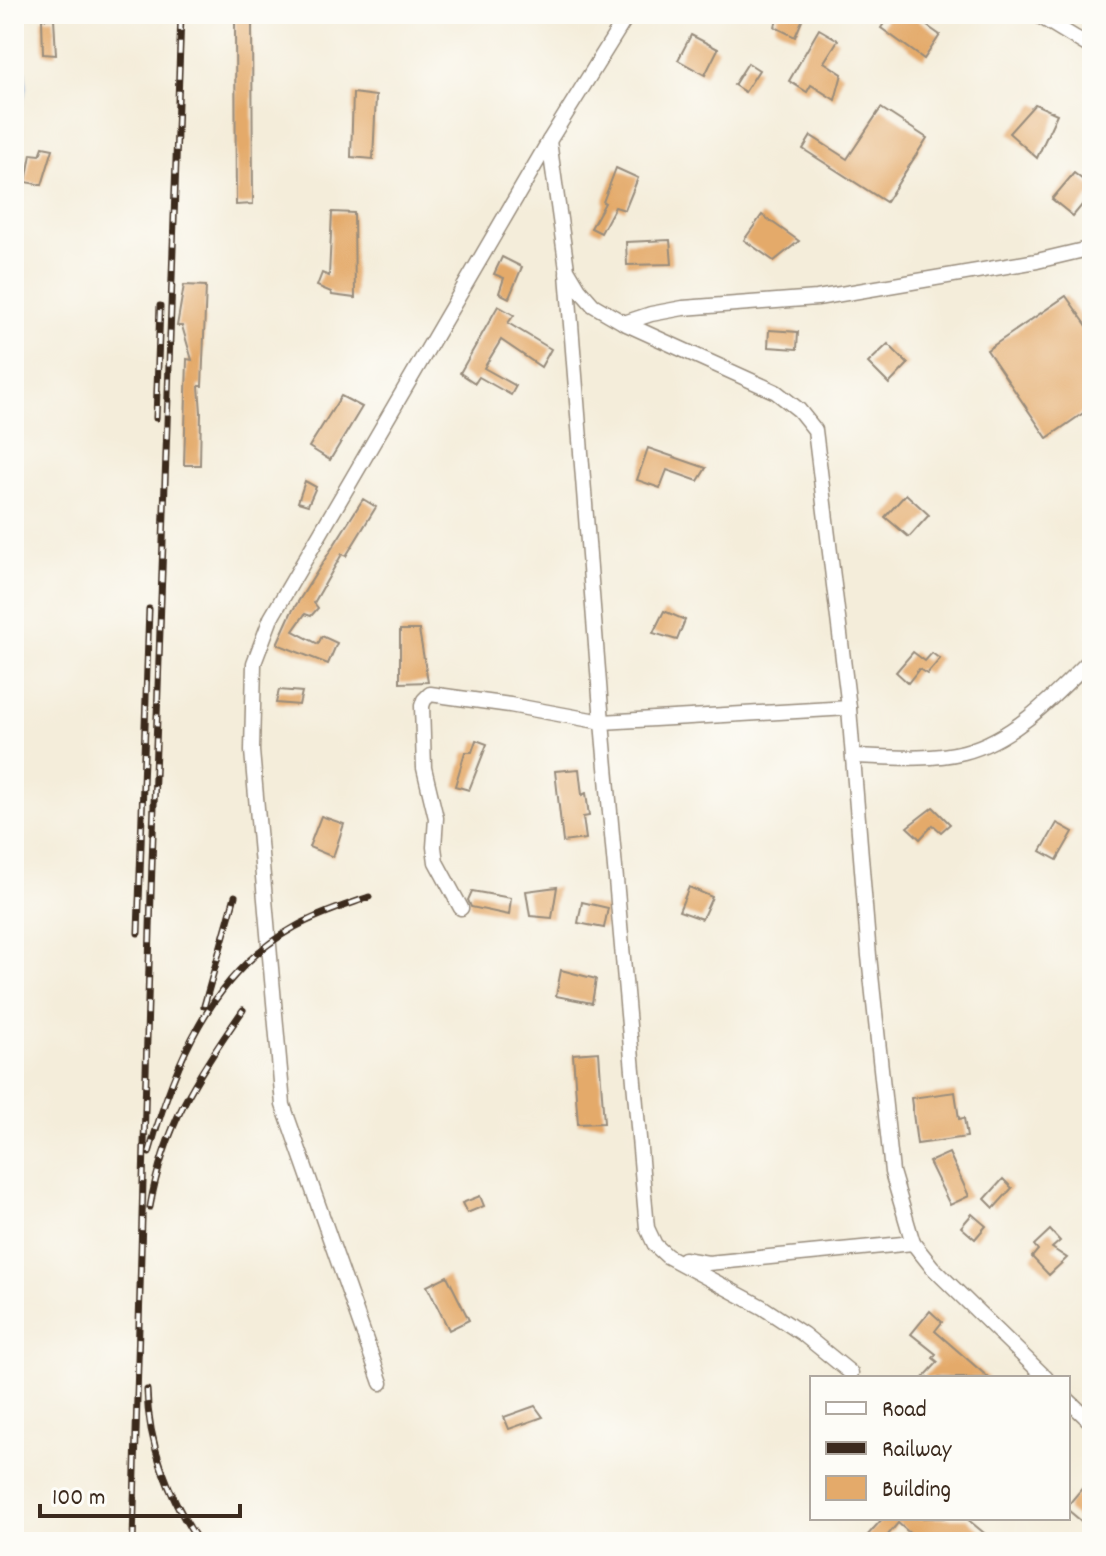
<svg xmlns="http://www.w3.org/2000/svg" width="1106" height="1556" font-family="Dekko,sans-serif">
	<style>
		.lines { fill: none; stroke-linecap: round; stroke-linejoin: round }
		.stream { stroke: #72a2dc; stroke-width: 4 }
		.building { fill: #e4aa6a }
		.minor-casing { stroke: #988c7c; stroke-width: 17 }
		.minor { stroke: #fff; stroke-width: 14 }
		.rail-casing { stroke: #3b2a1e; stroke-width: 7 }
		.rail { stroke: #fdfcf7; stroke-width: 4; stroke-dasharray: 12; stroke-linecap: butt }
	</style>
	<rect width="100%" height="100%" fill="#fdfcf7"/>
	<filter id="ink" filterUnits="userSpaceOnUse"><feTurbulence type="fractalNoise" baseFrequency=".0125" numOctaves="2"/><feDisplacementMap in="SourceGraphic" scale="16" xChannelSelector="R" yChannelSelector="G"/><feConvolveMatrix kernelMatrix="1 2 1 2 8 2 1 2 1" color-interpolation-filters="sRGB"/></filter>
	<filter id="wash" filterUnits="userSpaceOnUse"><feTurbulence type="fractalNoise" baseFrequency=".006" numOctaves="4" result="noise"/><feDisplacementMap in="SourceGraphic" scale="32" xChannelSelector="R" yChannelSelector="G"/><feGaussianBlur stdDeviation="1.8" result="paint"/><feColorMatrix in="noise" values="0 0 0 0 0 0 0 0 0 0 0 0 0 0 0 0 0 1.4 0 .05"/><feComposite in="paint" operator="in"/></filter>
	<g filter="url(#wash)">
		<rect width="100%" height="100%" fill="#f4edda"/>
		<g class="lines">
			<polyline class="stream" points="14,129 25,87 18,14"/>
		</g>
		<g id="blocks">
			<g class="building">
				<polygon points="778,14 805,14 795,37 775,27"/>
				<polygon points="890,14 910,14 940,35 924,59 881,28"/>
				<polygon points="54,18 56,55 43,54 42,19"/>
				<polygon points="235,20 252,20 253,204 236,205"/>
				<polygon points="819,29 838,40 824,62 842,74 835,100 811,85 807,92 789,81"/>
				<polygon points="691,35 718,49 705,75 678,60"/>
				<polygon points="748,63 759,70 745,92 734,85"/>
				<polygon points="353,93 376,96 373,159 351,157"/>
				<polygon points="1035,104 1057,114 1037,158 1009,133"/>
				<polygon points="881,108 927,138 886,202 803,149 811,136 847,159"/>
				<polygon points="43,147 53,149 42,185 26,182 31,154 40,155"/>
				<polygon points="616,168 638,178 625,210 615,207 601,233 591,228 605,203 603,202"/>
				<polygon points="1074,173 1092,187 1092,193 1073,216 1052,199"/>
				<polygon points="332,212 354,213 355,298 332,295 331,292 317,286 322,273 329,276"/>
				<polygon points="762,215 799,241 774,261 744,240"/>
				<polygon points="670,240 672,264 627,265 626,242"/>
				<polygon points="502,257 522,267 509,298 499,293 504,278 494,274"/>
				<polygon points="184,285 206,286 202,386 199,386 201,412 200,465 184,465 187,359 192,360 182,326 177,326"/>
				<polygon points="1066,296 1092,333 1092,407 1047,438 987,350"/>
				<polygon points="498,306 514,315 508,323 551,349 541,367 501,340 484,368 516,386 511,395 479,377 475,383 460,373"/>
				<polygon points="769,330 798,332 797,349 768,347"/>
				<polygon points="888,344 908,364 889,384 868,363"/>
				<polygon points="341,396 362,407 330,460 309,447"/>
				<polygon points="648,448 706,468 698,481 667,470 660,488 637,480"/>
				<polygon points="305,481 316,487 308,505 298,502"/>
				<polygon points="906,494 929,515 909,537 885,517"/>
				<polygon points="363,499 376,507 346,556 342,554 314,603 318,608 311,616 305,614 293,631 318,644 322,636 337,643 328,664 277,644 291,613"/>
				<polygon points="664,611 685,620 677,640 653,633"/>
				<polygon points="400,630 419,630 428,682 400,683"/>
				<polygon points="913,652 925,661 932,653 940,659 927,674 919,669 908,683 896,672"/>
				<polygon points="279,690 302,692 299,705 276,703"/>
				<polygon points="476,740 487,744 469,790 455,786 465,752 472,752"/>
				<polygon points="579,769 582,795 586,793 589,816 583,817 586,839 563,842 555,771"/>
				<polygon points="933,807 950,824 941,832 933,825 920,839 907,827"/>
				<polygon points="321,816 344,824 333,857 309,847"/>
				<polygon points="1057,823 1073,832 1057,860 1041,851"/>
				<polygon points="557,887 552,918 530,916 526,891"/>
				<polygon points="689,887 712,897 702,919 679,911"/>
				<polygon points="472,891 511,898 509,915 471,907 468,900"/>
				<polygon points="582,902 608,908 604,928 578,923"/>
				<polygon points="561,970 596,979 592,1003 556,996"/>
				<polygon points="599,1052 604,1123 578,1124 573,1054"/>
				<polygon points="955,1092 959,1119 964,1118 967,1137 917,1144 911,1098"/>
				<polygon points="949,1153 969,1196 950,1205 929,1162"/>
				<polygon points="1003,1179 1012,1188 994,1208 985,1199"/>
				<polygon points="480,1196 484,1206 467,1213 462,1203"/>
				<polygon points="972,1214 986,1226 975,1239 961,1227"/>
				<polygon points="1050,1230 1060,1241 1052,1248 1067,1258 1049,1275 1032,1257 1038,1250 1034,1245"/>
				<polygon points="447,1276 469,1320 449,1330 427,1286"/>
				<polygon points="930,1311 942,1322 935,1331 989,1378 923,1378 938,1362 933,1358 936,1354 911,1334"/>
				<polygon points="535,1406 543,1417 509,1429 504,1417"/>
				<polygon points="1084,1486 1092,1492 1092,1530 1068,1510 1068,1505"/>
				<polygon points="883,1518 966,1518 995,1542 920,1542 898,1523 882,1542 871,1542 866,1537"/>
			</g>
		</g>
	</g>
	<g filter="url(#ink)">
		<use href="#blocks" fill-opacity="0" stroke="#988c7c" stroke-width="2"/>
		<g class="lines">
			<g class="minor-casing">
				<g id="minor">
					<polyline points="1036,14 1092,48"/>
					<polyline points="549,141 567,269 579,289 593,305 624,323 776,392 799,410 815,430 849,708 869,956 892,1172 913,1243 932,1267 1046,1378"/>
					<polyline points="567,273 602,722 647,1228 655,1245 667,1256 762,1307 803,1334 851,1373"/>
					<polyline points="624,323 651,314 683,308 817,298 1037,261 1092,248"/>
					<path d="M853,756C889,757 928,761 964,752C1015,739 1056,694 1092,658"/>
					<polyline points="461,908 436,862 434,847 436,818 424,768 422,706 424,700 430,694 510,705 602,722 849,708"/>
					<polyline points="684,1259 708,1263 913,1243"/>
					<polyline points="381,1383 283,1105 252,751 254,663 271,618 549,141 628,14"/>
					<polyline points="1068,1400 1092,1423"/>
				</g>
			</g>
			<use href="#minor" class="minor"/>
			<g class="rail-casing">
				<g id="rail">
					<polyline points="156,418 160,306"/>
					<polyline points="138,933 149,609"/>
					<polyline points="204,1006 235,896"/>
					<path d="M149,1153C174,1065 210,974 295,927C318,914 344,906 369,897"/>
					<path d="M150,1207C164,1126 197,1076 243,1010"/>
					<path d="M147,1390C148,1444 169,1498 199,1542"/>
					<polyline points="133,1542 151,893 181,14"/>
				</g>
			</g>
			<use href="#rail" class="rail"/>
		</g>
	</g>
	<rect width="1106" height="1556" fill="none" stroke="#fdfcf7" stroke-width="48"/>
	<rect x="810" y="1376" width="260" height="144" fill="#fdfcf7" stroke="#afa8a0" stroke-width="2"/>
	<rect x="826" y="1402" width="40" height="12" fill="#ffffff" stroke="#afa8a0" stroke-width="2"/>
	<text x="882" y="1416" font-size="24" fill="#3b2a1e">Road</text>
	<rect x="826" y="1442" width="40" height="12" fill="#3b2a1e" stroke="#afa8a0" stroke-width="2"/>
	<text x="882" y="1456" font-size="24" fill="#3b2a1e">Railway</text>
	<rect x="826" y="1476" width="40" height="24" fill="#e4aa6a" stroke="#afa8a0" stroke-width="2"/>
	<text x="882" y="1496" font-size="24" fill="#3b2a1e">Building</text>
	<path d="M40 1504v12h200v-12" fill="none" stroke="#3b2a1e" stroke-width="4"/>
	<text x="52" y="1504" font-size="24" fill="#3b2a1e" stroke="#fdfcf7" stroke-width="6" paint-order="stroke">100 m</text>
</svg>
